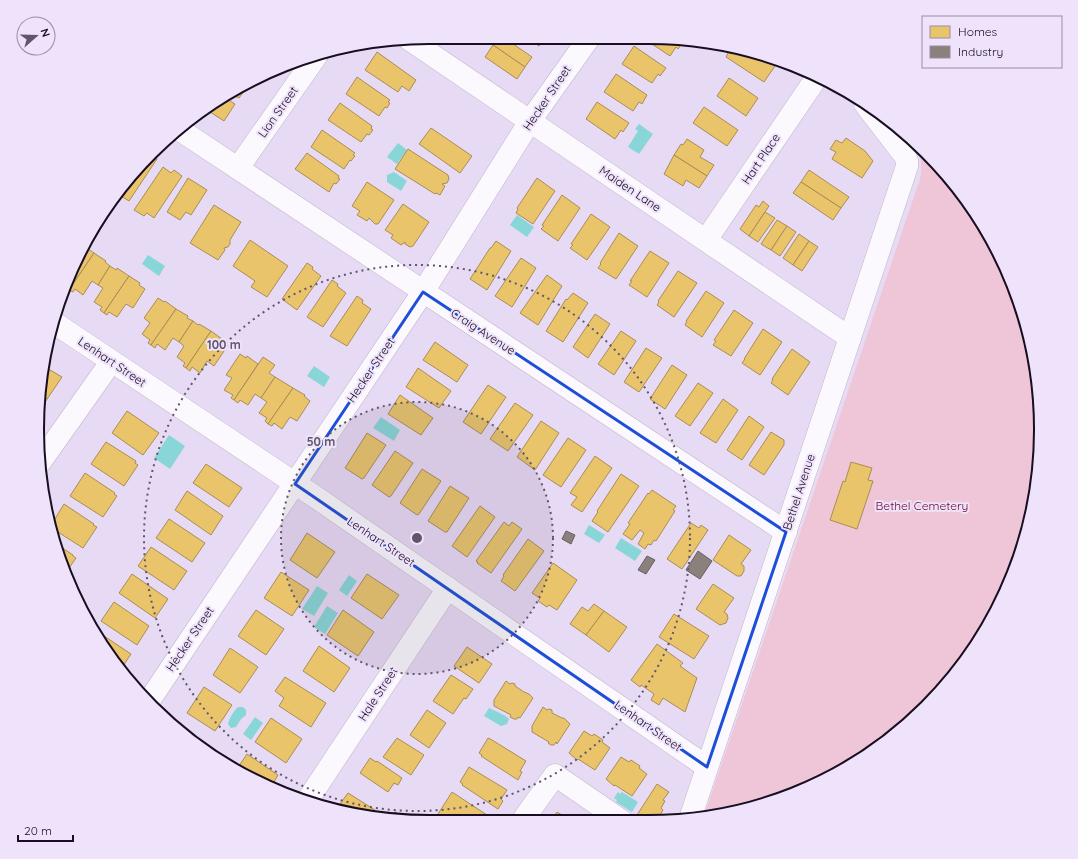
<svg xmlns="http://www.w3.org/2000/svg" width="1078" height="859" font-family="Quicksand,sans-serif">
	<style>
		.green { fill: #eec6d7 }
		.water { fill: #88d6d7 }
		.homes { fill: #e9c46a; stroke: #aa8d54 }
		.industry { fill: #8a817c; stroke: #685e61 }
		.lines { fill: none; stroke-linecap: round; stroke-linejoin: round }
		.minor-casing { stroke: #c2b7cc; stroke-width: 23 }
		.minor { stroke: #fbf9fd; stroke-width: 22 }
		.marked { fill: none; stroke: #1d4ed8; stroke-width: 3; stroke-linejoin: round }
		.ring { fill: none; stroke: #60556b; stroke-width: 2; stroke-dasharray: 2 4 }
		.labels { text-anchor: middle; stroke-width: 4; stroke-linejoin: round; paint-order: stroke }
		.street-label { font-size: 12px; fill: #180d21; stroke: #eee3fa }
		.park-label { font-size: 12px; fill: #6f032d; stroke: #eee3fa }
		.rim { fill: none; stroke: #180d21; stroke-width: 2 }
		.centre { fill: #60556b; stroke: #eee3fa; stroke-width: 2 }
		.ring-label { font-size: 12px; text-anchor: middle; font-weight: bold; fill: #60556b; stroke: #eee3fa; stroke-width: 4; stroke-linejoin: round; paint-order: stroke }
	</style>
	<rect width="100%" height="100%" fill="#e7daf4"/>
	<path class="green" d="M912,139L944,171L989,233L1020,304L1038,379L1040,455L1028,531L1000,603L960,669L907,725L845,770L750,809L704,816L920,179C923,164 921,153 912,139Z"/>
	<g class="water">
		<polygon points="639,124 653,134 639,154 628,147 638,131 635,129"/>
		<polygon points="398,143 407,150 397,164 387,157"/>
		<polygon points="394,172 407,181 401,191 387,182 387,175"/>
		<polygon points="517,215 534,227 527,237 510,225"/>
		<polygon points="148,255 165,266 159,276 142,264"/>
		<polygon points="314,366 330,377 324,387 307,376"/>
		<polygon points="381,417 400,430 394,441 373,428"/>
		<polygon points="169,435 185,446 170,469 154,458"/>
		<polygon points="589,525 605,535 599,543 584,534"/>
		<polygon points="621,538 642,551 635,561 615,548"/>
		<polygon points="349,575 357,581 347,596 339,590"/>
		<polygon points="317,586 328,593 314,616 302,609"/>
		<polygon points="327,606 338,613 325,634 314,627"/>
		<path d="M238,707H243L246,710V715L241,719L236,727L231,728L228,724C229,719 234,710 238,707Z"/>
		<path d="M489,708C495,711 506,715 509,719L507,724L501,726L484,716Z"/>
		<polygon points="255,717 263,723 251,740 243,734"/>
		<polygon points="618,792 620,794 622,792 638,802 632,812 616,802 617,800 614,798"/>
	</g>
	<g class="homes">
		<polygon points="498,37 503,37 532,57 525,67 493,45"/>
		<polygon points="526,37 544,37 539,46"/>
		<polygon points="643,38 674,38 684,40 678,49 676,47 670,56"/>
		<polygon points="493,45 525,67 517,79 485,57"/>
		<polygon points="634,46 666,68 660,76 658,74 652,83 622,64"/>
		<polygon points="730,49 766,56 777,63 764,82 726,57"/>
		<polygon points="377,52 416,80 409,91 402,86 398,92 365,70"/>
		<polygon points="616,74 647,95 642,104 639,102 633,111 604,92"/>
		<polygon points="357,77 390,100 388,102 390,103 387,108 385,107 379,116 346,94"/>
		<polygon points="729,78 758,98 746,116 717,96"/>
		<polygon points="250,83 239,98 229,93 233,89"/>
		<polygon points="224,97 235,104 224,121 207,110"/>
		<polygon points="597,102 629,123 623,132 621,130 615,139 586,119"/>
		<polygon points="340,103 372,126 371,129 373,130 369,135 367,134 361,142 328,120"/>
		<polygon points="704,107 738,130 727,146 693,123"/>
		<polygon points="431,128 472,156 460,173 419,144"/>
		<polygon points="322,130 355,153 353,155 355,156 351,161 350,160 344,169 311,147"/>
		<polygon points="846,138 865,151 873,161 862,178 832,159 836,152 830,149 836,140 842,143"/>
		<polygon points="687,139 704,150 700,157 714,165 707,176 674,155 681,144 683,145"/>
		<polygon points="408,149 448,175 449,179 447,183 442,184 445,186 440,195 436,193 435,194 395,169"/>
		<polygon points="307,153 339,176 338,178 340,179 336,184 334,183 329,192 295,169"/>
		<polygon points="150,154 157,159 129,201 121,196 118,199 117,198"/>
		<polygon points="674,155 707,176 699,188 686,180 683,186 664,174"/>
		<polygon points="163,167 171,173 174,170 182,176 154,218 147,213 144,216 134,210"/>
		<polygon points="809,170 849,197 841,208 801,182"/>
		<polygon points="188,178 207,190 191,215 186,212 180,220 167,212"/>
		<polygon points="537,178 555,191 533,224 516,213 518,209 517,208"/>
		<polygon points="367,182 394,200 378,224 375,224 369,218 367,221 357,215 360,211 352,206"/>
		<polygon points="801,182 841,208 833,220 793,193"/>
		<polygon points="562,195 580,208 558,241 541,229 544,226 542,225"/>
		<polygon points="763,201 769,206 749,236 740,229 756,205 759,207"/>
		<polygon points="403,204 429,222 413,246 410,247 405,244 405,242 401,245 391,238 393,235 385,230"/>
		<polygon points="214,205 241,222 230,240 230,244 228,247 224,248 225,250 218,260 190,243"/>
		<polygon points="765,212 775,218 758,242 749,236"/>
		<polygon points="591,214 610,227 587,260 570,248 573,245 571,244"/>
		<polygon points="777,220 787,226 771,250 761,244"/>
		<polygon points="787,226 796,232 780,256 771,250"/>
		<polygon points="619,233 638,246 616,279 598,268 601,264 600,263"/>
		<polygon points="799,234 809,241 793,265 783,258"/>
		<polygon points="250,240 288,266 267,297 251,287 255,281 233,266"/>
		<polygon points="496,241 511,251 487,290 470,279 490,248 491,248"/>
		<polygon points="809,241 818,247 802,271 793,265"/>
		<polygon points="84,246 94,253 69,290 67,288"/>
		<polygon points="650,251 669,263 647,297 629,285 632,281 630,281"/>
		<polygon points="94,253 106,261 105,262 110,266 98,285 92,281 83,295 75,289 73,292 69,290"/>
		<polygon points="521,258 536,268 512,307 495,296"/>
		<polygon points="307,263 313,267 312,269 321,276 297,310 282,299"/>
		<polygon points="110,266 116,270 117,268 129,276 104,313 100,310 102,307 94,302 103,288 98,285"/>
		<polygon points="678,271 697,283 674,317 657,305 659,302 658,301"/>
		<polygon points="547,275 562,286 538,325 520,313"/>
		<polygon points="129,276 140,283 139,285 145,289 133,308 126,304 117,317 109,312 107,315 104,313"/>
		<polygon points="332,280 338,284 337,286 346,293 323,327 307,317"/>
		<polygon points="706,291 724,303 702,337 685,325 687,321 686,321"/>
		<polygon points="573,293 588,303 563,342 546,331 566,299 567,300"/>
		<polygon points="357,296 363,300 362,303 371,309 347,346 330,336"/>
		<polygon points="158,298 164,302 165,301 176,309 151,345 148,343 150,340 142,334 150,323 144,318"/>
		<polygon points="176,309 188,316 187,318 193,321 179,342 173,338 165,350 157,344 155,348 151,345"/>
		<polygon points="734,310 753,323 731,356 713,345 716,341 714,340"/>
		<polygon points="595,314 610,324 588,358 573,347"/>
		<polygon points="193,321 198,325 199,324 211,331 186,368 183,366 185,363 177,357 184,346 179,342"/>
		<polygon points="763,329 782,342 760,375 742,363 745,359 744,359"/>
		<polygon points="211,331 222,339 221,341 228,345 214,366 207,361 200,373 192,367 190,371 186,368"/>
		<polygon points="621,331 636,341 614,375 598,364"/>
		<polygon points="435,342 468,365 457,382 423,360"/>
		<polygon points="646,348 662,358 639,392 624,382"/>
		<polygon points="792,349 810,362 788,395 771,383 773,380 772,379"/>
		<polygon points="240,354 246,358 247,356 258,364 234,400 231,398 233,395 224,390 232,378 226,375"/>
		<polygon points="263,357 275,365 269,373 275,377 261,398 255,394 248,405 240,400 238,403 234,400"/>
		<polygon points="672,365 687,375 665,409 650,399"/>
		<polygon points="45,367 62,377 39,411"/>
		<polygon points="418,368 451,391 439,408 406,387"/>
		<polygon points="275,377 293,388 268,424 265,421 267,418 259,413 267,402 261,398"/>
		<polygon points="698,383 713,393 690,426 675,416"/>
		<polygon points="488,385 506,397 481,434 463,422"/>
		<polygon points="293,388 305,395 304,396 310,401 297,421 290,417 282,429 274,423 272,426 268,424"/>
		<polygon points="400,395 433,418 421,435 388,414"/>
		<polygon points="723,399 738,410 716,443 700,433"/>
		<polygon points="515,403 533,415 508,451 490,439"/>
		<polygon points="127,411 159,433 143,455 112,433"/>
		<polygon points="749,416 764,427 742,460 727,450"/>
		<polygon points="541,421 559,433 535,470 517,457"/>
		<polygon points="771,432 784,440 784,445 764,475 749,465"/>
		<polygon points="367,433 386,445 364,478 362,479 345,468"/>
		<polygon points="568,438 586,450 561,487 543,475"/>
		<polygon points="106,442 136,461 135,463 138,465 124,486 91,464"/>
		<polygon points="395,451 413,463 391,496 389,497 372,485"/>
		<polygon points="595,456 612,468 582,512 571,505 577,497 570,493"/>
		<polygon points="851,462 872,468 868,480 873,481 857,529 830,520 843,481 845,482"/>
		<polygon points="206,464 242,488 229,507 193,483"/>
		<polygon points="422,469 441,481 419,514 417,515 400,503"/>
		<polygon points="85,473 115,493 114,494 117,496 103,517 70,496"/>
		<polygon points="621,474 639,486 608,532 592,521 598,512 597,511"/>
		<polygon points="450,486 469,498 447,532 445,532 428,521"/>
		<polygon points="652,490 676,506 673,510 675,511 656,541 654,540 651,545 648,544 645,549 638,544 644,533 640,530 632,540 623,534 630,524 628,523 648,493 649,494"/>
		<polygon points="187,491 223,516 211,535 175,510"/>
		<polygon points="64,504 94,524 93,525 97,527 83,548 50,527"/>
		<polygon points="480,506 495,517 467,557 452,546"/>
		<polygon points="169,519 205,543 192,562 156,538"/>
		<polygon points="504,522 509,526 512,522 522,529 491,573 477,563 478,562 476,561"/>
		<polygon points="691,523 699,528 701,525 708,530 682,569 667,559"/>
		<polygon points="307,533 335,552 317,578 290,560"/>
		<polygon points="729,535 751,550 741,564 744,566 744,571 741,576 737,576 713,560"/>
		<polygon points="528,539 544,551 515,591 501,581 504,576 503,575"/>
		<polygon points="55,543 73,555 73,556 76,558 67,571"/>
		<polygon points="151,547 187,571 174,590 138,566"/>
		<polygon points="553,563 577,580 557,610 549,605 547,607 538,601 540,598 532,593"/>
		<polygon points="281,572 309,590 292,616 264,598"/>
		<polygon points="132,574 168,599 155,618 119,593"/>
		<polygon points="367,574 399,595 382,619 351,598"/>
		<polygon points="713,584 734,598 724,612 727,614 728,618 726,623 720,625 696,609"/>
		<polygon points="114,602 149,626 137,645 101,621"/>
		<polygon points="594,604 604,611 586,635 570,624 582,607 588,611"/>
		<polygon points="256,610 284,629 266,655 238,636"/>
		<polygon points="343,610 374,632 358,656 327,635"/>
		<polygon points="604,611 627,627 609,652 586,635"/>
		<polygon points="674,614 709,636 694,659 659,637"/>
		<polygon points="95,630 131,654 121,669 94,631"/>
		<polygon points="657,644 683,663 680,666 697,678 685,712 663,698 659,705 651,700 654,694 641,685 640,687 631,680"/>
		<polygon points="319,646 350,668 334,692 303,671"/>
		<polygon points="467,647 492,664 479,683 454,666"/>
		<polygon points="230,648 258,667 240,693 213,675"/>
		<polygon points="451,675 473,689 466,699 464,698 453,714 433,701"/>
		<polygon points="285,677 326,703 311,727 279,706 284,698 275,691"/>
		<polygon points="506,681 510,684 512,683 515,684 515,686 524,692 529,694 533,698 520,718 518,717 517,719 514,719 510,717 511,715 494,706 494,700"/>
		<polygon points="204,687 232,705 215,731 187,713"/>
		<polygon points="543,707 547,710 549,709 552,710 552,713 562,718 564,718 570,724 557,744 556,742 554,745 551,745 548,743 549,742 532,732 532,726"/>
		<polygon points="427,710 446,723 429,748 410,735"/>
		<polygon points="271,718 302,739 286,763 255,742"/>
		<polygon points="179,725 207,744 203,749 178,727"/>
		<polygon points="584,731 592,736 594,734 603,740 602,742 610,748 595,770 578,759 577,760 569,753"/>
		<polygon points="397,738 424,755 411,775 383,757"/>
		<polygon points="488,738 492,740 526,761 520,771 522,772 518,780 481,756 482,755 479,753"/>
		<polygon points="247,754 278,775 271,787 237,769"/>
		<polygon points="621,757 629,762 631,760 640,766 639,768 647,774 632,796 615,785 614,786 606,779"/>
		<polygon points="370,758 376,762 377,761 402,778 398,785 394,783 388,792 360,773"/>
		<polygon points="469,767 507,790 501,799 503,801 498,809 462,785 463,784 460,782"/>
		<polygon points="657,784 669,792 663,800 665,801 661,808 663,810 657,821 647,821 637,815"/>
		<polygon points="452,792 487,815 483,822 450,822 438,814"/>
		<polygon points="348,793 375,810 371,816 353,814 342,811 337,808"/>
		<polygon points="557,812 567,818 569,815 577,820 576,821 550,822"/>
	</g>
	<g class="industry">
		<polygon points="566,531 575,535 571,544 562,539"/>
		<polygon points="698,551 712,561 700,579 686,570"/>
		<polygon points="647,556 655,560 646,574 638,570"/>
		<polygon points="395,812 408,820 391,818"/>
	</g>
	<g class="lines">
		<g class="minor-casing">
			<g id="minor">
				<polyline points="410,40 850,338"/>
				<polyline points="180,130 786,532"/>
				<polyline points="238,168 317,55"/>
				<polyline points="706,240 817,77"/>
				<polyline points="53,322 314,496 707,767"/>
				<polyline points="41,461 111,362"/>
				<polyline points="149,701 423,292 530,121 589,38"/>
				<polyline points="307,801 448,588"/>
				<polyline points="525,817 555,775 622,821"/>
				<polyline points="690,819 907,166 907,161 905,156 865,104"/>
			</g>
		</g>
		<use href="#minor" class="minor"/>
	</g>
	<path class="marked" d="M423,292L786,532L707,767L295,484Z"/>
	<circle cx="417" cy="538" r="136" fill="#60556b" fill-opacity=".12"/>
	<g class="ring">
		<circle cx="417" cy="538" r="136"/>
		<circle cx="417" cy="538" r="273"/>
	</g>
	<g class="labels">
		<g class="street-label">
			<text transform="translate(547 98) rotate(-56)" y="4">Hecker Street</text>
			<text transform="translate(278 112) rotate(-55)" y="4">Lion Street</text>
			<text transform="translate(761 159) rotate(-56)" y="4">Hart Place</text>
			<text transform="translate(630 189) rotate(34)" y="4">Maiden Lane</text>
			<text transform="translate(483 332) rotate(33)" y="4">Craig Avenue</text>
			<text transform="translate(112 362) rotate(34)" y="4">Lenhart Street</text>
			<text transform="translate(371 370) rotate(-56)" y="4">Hecker Street</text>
			<text transform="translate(799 492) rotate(-72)" y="4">Bethel Avenue</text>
			<text transform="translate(381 542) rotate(34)" y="4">Lenhart Street</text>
			<text transform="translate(190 639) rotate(-56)" y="4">Hecker Street</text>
			<text transform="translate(378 694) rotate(-57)" y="4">Hale Street</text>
			<text transform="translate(648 726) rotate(35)" y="4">Lenhart Street</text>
		</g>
		<g class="park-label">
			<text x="922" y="510">Bethel Cemetery</text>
		</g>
	</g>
	<path d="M0 0H1078V859H0ZM429 44H649A385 385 0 0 1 1034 429V430A385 385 0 0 1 649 815H429A385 385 0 0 1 44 430V429A385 385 0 0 1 429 44Z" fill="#eee3fa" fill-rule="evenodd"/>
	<path class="rim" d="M429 44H649A385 385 0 0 1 1034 429V430A385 385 0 0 1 649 815H429A385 385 0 0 1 44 430V429A385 385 0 0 1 429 44Z"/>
	<circle cx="417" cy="538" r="6" class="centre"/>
	<g class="ring-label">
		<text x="224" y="349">100 m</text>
		<text x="321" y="446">50 m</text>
	</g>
	<rect x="922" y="16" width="140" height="52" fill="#eee3fa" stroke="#988da3"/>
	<rect x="930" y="26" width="20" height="12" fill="#e9c46a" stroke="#988da3"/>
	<text x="958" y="36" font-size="12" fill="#180d21">Homes</text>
	<rect x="930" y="46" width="20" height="12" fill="#8a817c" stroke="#988da3"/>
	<text x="958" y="56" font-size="12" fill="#180d21">Industry</text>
	<g transform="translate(36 36) rotate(70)"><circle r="19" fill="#eee3fa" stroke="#988da3"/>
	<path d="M0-3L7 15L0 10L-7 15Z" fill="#60556b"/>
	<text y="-6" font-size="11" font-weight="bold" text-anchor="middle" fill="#180d21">N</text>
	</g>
	<path d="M18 835v6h55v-6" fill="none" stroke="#180d21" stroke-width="2"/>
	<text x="24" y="835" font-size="12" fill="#180d21" stroke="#eee3fa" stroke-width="3" paint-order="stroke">20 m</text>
</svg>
